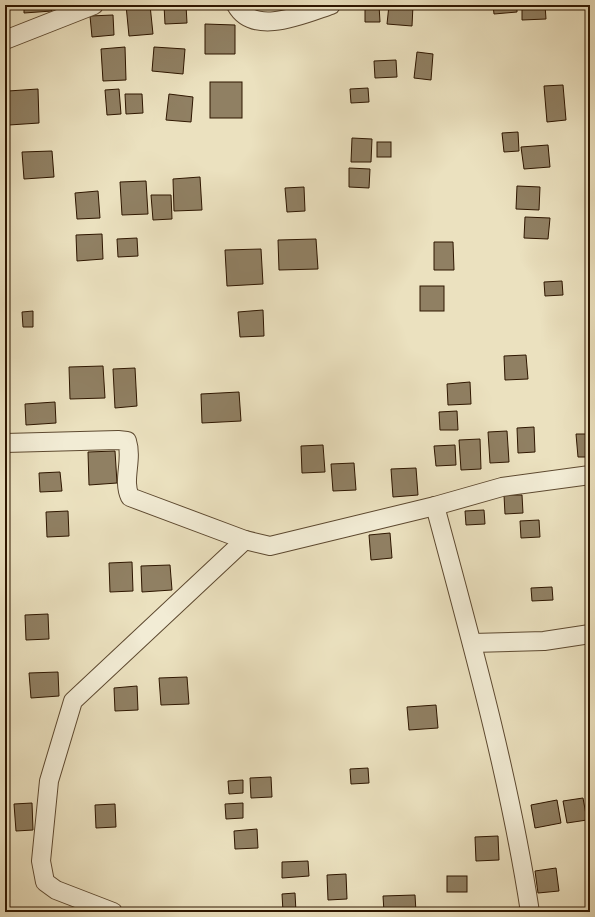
<svg xmlns="http://www.w3.org/2000/svg" width="595" height="917" font-family="'IM FELL French Canon',serif">
	<style>
		.building { fill: #908063; stroke: #2e1600 }
		.lines { fill: none; stroke-linecap: round; stroke-linejoin: round }
		.street-casing { stroke: #5d4930; stroke-width: 20 }
		.street { stroke: #f2ecd5; stroke-width: 18 }
	</style>
	<rect width="100%" height="100%" fill="#ebe1bf"/>
	<filter id="stains"><feTurbulence type="fractalNoise" baseFrequency=".005" numOctaves="4"/><feColorMatrix values="0 0 0 0 .2 0 0 0 0 .09 0 0 0 0 .02 0 0 0 .5 -.17"/></filter>
	<radialGradient id="worn" r=".72"><stop offset=".6" stop-color="#630" stop-opacity="0"/><stop offset="1" stop-color="#630" stop-opacity=".3"/></radialGradient>
	<g class="building">
		<polygon points="24,5 51,5 52,11 24,13"/>
		<polygon points="126,5 150,5 153,34 129,36"/>
		<polygon points="164,5 186,5 187,23 165,24"/>
		<polygon points="365,5 379,5 380,22 365,22"/>
		<polygon points="389,5 413,5 412,26 387,24"/>
		<polygon points="493,5 517,5 517,12 494,14"/>
		<polygon points="522,5 545,5 546,19 522,20"/>
		<polygon points="113,15 114,35 92,37 90,16"/>
		<polygon points="205,24 235,25 235,54 205,54"/>
		<polygon points="125,47 126,80 103,81 101,49"/>
		<polygon points="154,47 185,49 183,74 152,71"/>
		<polygon points="417,52 433,54 431,80 414,78"/>
		<polygon points="396,60 397,77 375,78 374,61"/>
		<rect x="210" y="82" width="32" height="36"/>
		<polygon points="563,85 566,120 547,122 544,86"/>
		<polygon points="368,88 369,102 351,103 350,89"/>
		<polygon points="38,89 39,123 9,125 8,91"/>
		<polygon points="119,89 121,114 107,115 105,90"/>
		<polygon points="125,94 142,94 143,113 126,114"/>
		<polygon points="169,94 193,97 191,122 166,120"/>
		<polygon points="518,132 519,151 504,152 502,133"/>
		<polygon points="352,138 372,139 371,162 351,162"/>
		<rect x="377" y="142" width="14" height="15"/>
		<polygon points="548,145 550,167 524,169 521,147"/>
		<polygon points="52,151 54,177 24,179 22,152"/>
		<polygon points="349,168 370,169 369,188 349,187"/>
		<polygon points="200,177 202,210 174,211 173,179"/>
		<polygon points="146,181 148,214 122,215 120,182"/>
		<polygon points="517,186 540,187 539,210 516,209"/>
		<polygon points="304,187 305,211 287,212 285,188"/>
		<polygon points="98,191 100,218 77,219 75,193"/>
		<polygon points="151,195 171,195 172,219 153,220"/>
		<polygon points="525,217 550,218 548,239 524,238"/>
		<polygon points="102,234 103,259 77,261 76,235"/>
		<polygon points="137,238 138,256 118,257 117,239"/>
		<polygon points="316,239 318,269 279,270 278,240"/>
		<polygon points="434,242 453,242 454,270 434,270"/>
		<polygon points="261,249 263,284 227,286 225,250"/>
		<polygon points="562,281 563,295 545,296 544,282"/>
		<rect x="420" y="286" width="24" height="25"/>
		<polygon points="263,310 264,336 240,337 238,312"/>
		<polygon points="33,311 33,327 23,327 22,312"/>
		<polygon points="526,355 528,379 505,380 504,356"/>
		<polygon points="103,366 105,398 70,399 69,367"/>
		<polygon points="135,368 137,406 115,408 113,369"/>
		<polygon points="470,382 471,404 448,405 447,384"/>
		<polygon points="239,392 241,421 202,423 201,394"/>
		<polygon points="55,402 56,423 26,425 25,404"/>
		<polygon points="457,411 458,430 440,430 439,412"/>
		<polygon points="534,427 535,452 518,453 517,428"/>
		<polygon points="507,431 509,462 490,463 488,432"/>
		<polygon points="576,434 590,434 590,457 578,457"/>
		<polygon points="480,439 481,469 461,470 459,440"/>
		<polygon points="323,445 325,472 302,473 301,446"/>
		<polygon points="455,445 456,465 436,466 434,446"/>
		<polygon points="115,451 117,483 89,485 88,452"/>
		<polygon points="354,463 356,490 333,491 331,464"/>
		<polygon points="416,468 418,495 393,497 391,469"/>
		<polygon points="60,472 62,491 40,492 39,473"/>
		<polygon points="504,495 522,495 523,513 505,514"/>
		<polygon points="484,510 485,524 466,525 465,511"/>
		<polygon points="68,511 69,536 47,537 46,512"/>
		<polygon points="539,520 540,537 521,538 520,521"/>
		<polygon points="390,533 392,558 371,560 369,535"/>
		<polygon points="132,562 133,591 110,592 109,563"/>
		<polygon points="170,565 172,590 142,592 141,566"/>
		<polygon points="552,587 553,600 532,601 531,588"/>
		<polygon points="48,614 49,639 26,640 25,615"/>
		<polygon points="58,672 59,696 31,698 29,673"/>
		<polygon points="187,677 189,704 161,705 159,678"/>
		<polygon points="137,686 138,710 115,711 114,688"/>
		<polygon points="436,705 438,728 409,730 407,707"/>
		<polygon points="368,768 369,783 351,784 350,769"/>
		<polygon points="271,777 272,797 251,798 250,778"/>
		<polygon points="243,780 243,793 229,794 228,781"/>
		<polygon points="583,798 587,820 567,823 563,801"/>
		<polygon points="557,800 561,823 535,828 531,805"/>
		<polygon points="32,803 33,830 16,831 14,804"/>
		<polygon points="243,803 243,818 226,819 225,804"/>
		<polygon points="115,804 116,827 96,828 95,805"/>
		<polygon points="257,829 258,848 235,849 234,831"/>
		<polygon points="498,836 499,860 476,861 475,837"/>
		<polygon points="308,861 309,876 282,878 282,862"/>
		<polygon points="556,868 559,891 538,893 535,871"/>
		<polygon points="346,874 347,899 328,900 327,875"/>
		<rect x="447" y="876" width="20" height="16"/>
		<polygon points="295,893 296,912 283,912 282,894"/>
		<polygon points="415,895 416,912 384,912 383,896"/>
	</g>
	<g class="lines">
		<g class="street-casing">
			<g id="street">
				<path d="M236,5C254,37 304,14 331,5"/>
				<polyline points="5,40 94,5"/>
				<path d="M5,443L118,440L127,441C133,460 122,480 130,497L245,540L270,546L435,506L502,487L590,475"/>
				<path d="M435,506C471,640 509,775 530,912"/>
				<polyline points="472,643 544,641 590,634"/>
				<polyline points="113,912 56,890 45,882 41,861 49,781 73,701 245,540"/>
			</g>
		</g>
		<use href="#street" class="street"/>
	</g>
	<rect width="595" height="917" fill="none" stroke="#ebe1bf" stroke-width="20"/>
	<rect x="6" y="6" width="583" height="905" fill="none" stroke="#2e1600" stroke-width="2"/>
	<rect x="10" y="10" width="575" height="897" fill="none" stroke="#2e1600"/>
	<rect width="100%" height="100%" filter="url(#stains)"/>
	<rect width="100%" height="100%" fill="url(#worn)"/>
</svg>
